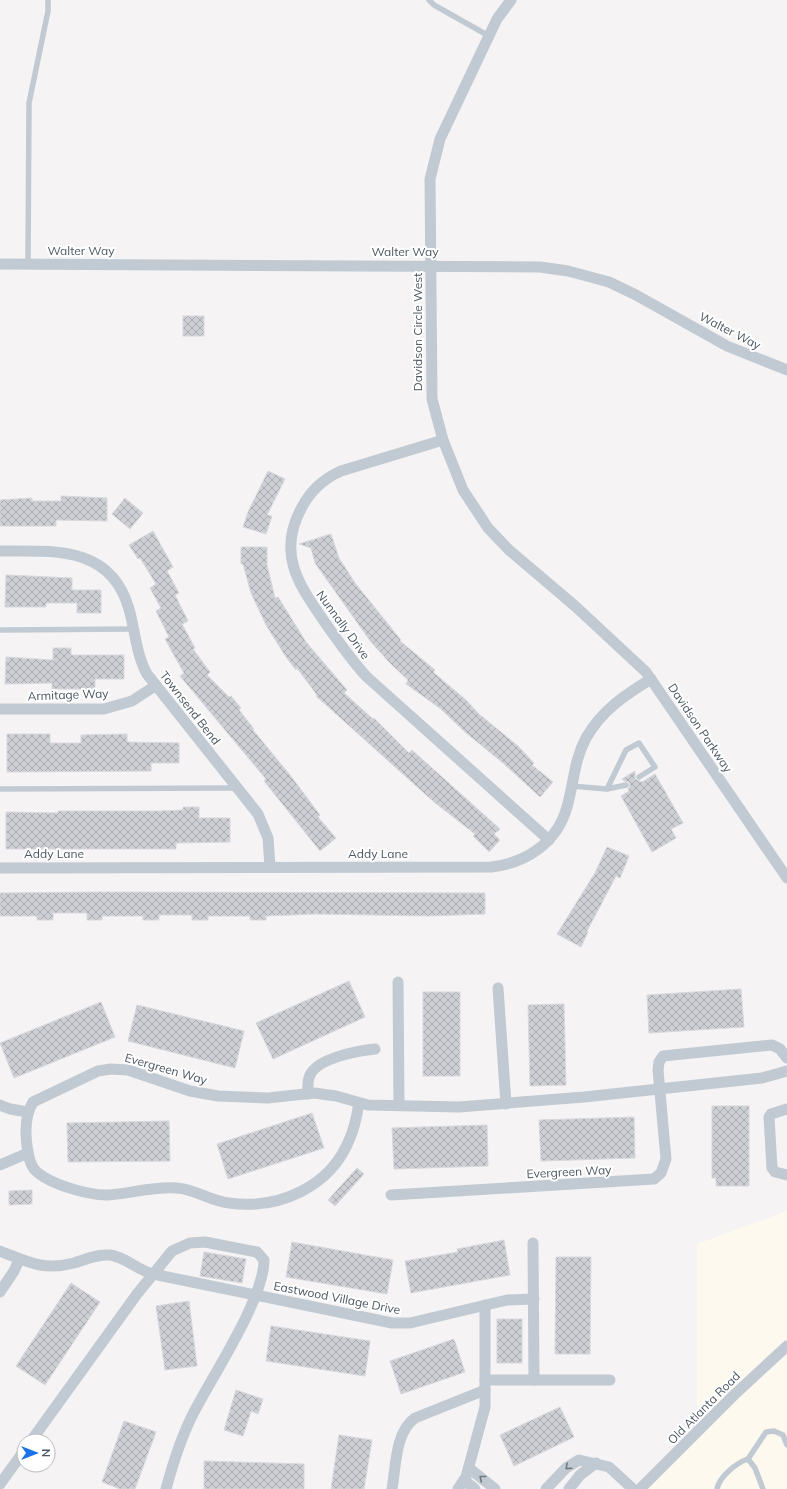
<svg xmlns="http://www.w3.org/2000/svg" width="787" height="1489" font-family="Mulish,sans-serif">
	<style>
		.commercial { fill: #fdf9ef }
		.building { fill: url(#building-cross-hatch); stroke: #d7d9de }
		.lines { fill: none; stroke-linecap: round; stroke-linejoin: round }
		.lane { stroke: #c1cad2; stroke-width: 5.5 }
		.street { stroke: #c1cad2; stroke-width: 11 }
		.oneway { stroke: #6e7983 }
		.labels { text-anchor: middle; stroke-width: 4; stroke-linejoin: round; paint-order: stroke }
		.street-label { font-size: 12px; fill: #4a5661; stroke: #fff }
	</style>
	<defs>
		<pattern id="building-cross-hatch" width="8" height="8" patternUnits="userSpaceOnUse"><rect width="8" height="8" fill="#cdcfd5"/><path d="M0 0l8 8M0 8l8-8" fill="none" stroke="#a8abb0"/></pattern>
	</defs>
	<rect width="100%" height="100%" fill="#f5f3f3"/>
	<polygon class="commercial" points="787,1211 787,1489 645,1489 697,1431 697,1244"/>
	<g class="building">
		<rect x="183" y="316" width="21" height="20"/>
		<polygon points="268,471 285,479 267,515 272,516 266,534 243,527 248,512"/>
		<polygon points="61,496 107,498 107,521 56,520 56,526 0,526 0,500 32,498 32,501 61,501"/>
		<polygon points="125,498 143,513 130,529 112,514"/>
		<polygon points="153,531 173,567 167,571 179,593 175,595 188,621 182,624 195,648 193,649 210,672 207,675 229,697 231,696 241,708 239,710 254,729 253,730 290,775 320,815 318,817 336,838 320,851 264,781 266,779 180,676 184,673 165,639 169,637 156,611 161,608 150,588 156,584 140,558 138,559 129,545"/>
		<polygon points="331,534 339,558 355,583 401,640 400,641 435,670 433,672 466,700 479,714 518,746 534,763 532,765 553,782 540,797 503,763 465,732 441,709 406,684 408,680 390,663 371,642 315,563 311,548 299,544"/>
		<polygon points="241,547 267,547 267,565 275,598 278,597 306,642 347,690 344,693 373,719 374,718 409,753 412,750 500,829 494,834 500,840 489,852 473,836 475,834 434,802 316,696 317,695 297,668 296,670 286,657 266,625 251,593 243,564 241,564"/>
		<polygon points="6,575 72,578 72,590 101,590 101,613 77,613 77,603 46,603 46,607 5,607"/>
		<polygon points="53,648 71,648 71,655 124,655 124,679 95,679 95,689 52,689 52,683 5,684 6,657 53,660"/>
		<polygon points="7,734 50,734 50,743 81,743 81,735 127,734 127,742 179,743 179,763 151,763 151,771 7,772"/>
		<polygon points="635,771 635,779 642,782 655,774 683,823 671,829 676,838 652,852 621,796 629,791 628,789 630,786 629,782 624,781 622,779"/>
		<polygon points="183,807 199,807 199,818 230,818 230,842 176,843 176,849 6,849 6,812 58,813 58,811 160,811 183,810"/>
		<polygon points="607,847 629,856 620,878 616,876 587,931 588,932 581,947 557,934 595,873"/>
		<polygon points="102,892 485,893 485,914 429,916 316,914 266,916 266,920 250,920 250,916 208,916 208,920 192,920 192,915 159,915 159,920 143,920 143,916 102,916 102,920 87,920 87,913 53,913 53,920 37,920 37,916 0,916 0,893"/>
		<polygon points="349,981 365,1017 273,1059 256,1023"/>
		<polygon points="741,989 744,1027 649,1033 647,995"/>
		<rect x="423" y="992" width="37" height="84"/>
		<polygon points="101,1002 115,1037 14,1078 0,1043"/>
		<polygon points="564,1004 566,1085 530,1086 528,1005"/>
		<polygon points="137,1005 244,1031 235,1068 128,1041"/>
		<polygon points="712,1106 749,1106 749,1186 716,1186 716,1178 712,1178"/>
		<polygon points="312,1113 324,1148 228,1179 217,1144"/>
		<polygon points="634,1117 635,1158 541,1161 539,1120"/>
		<polygon points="169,1121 170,1161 68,1162 67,1123"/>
		<polygon points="487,1125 488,1166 394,1169 392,1128"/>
		<polygon points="357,1168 364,1174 335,1206 328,1200"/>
		<polygon points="32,1190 32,1204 9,1205 9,1191"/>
		<polygon points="504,1240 510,1275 411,1293 405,1261 458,1252 457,1249"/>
		<polygon points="292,1242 393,1260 387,1294 286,1277"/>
		<polygon points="204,1252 246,1259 242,1283 200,1276"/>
		<polygon points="556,1257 591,1257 590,1354 555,1354"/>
		<polygon points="71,1283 100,1302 45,1385 16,1366"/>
		<polygon points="189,1301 197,1366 165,1370 156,1306"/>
		<rect x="497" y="1319" width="25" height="44"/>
		<polygon points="271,1326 370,1341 365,1376 266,1361"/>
		<polygon points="454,1339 465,1372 401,1394 390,1361"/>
		<polygon points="236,1390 263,1399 258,1414 251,1411 243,1436 224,1430"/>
		<polygon points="560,1407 574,1437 514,1466 500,1435"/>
		<polygon points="124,1421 156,1432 135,1489 120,1489 102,1482"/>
		<polygon points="339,1435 372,1440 364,1489 331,1489"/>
		<polygon points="204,1461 304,1464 304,1489 204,1489"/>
	</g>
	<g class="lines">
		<g class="lane">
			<polyline points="429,0 434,5 489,36"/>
			<polyline points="28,264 29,103 48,11 48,0"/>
			<polyline points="0,630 134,629"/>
			<polyline points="571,786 607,789 626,750 639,743 655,767 639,777"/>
			<polyline points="0,789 237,788"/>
			<polyline points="607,789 626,785"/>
			<polyline points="748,1459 766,1432 774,1431 783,1435 787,1445"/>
			<path d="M717,1489C719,1477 736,1463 748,1459L755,1468L763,1489"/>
		</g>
		<g class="street">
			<polyline points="511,0 497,19 440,139 430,179 432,399 443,440 463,490 488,528 509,550 575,606 646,672 787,878"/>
			<polyline points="0,264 540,267 568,271 609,282 636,295 727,346 787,370"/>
			<path d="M443,440L341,471C323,479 311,490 302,507C276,554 299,585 326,624C339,642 351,660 367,677L549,840"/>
			<path d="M0,551C53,551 111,545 129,609C135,630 136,654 147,674L258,814L268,838L270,867"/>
			<polyline points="0,709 104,709 132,701 155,686"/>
			<path d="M0,868L491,867C526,863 557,843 567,807C574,783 574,760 586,738C602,710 625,695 651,679"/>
			<polyline points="398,982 399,1105"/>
			<polyline points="498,988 506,1104"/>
			<path d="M308,1094C308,1088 307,1081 310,1075C318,1058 357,1051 375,1049"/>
			<path d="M359,1103C357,1115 355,1127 350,1138C331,1187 279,1210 229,1203C210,1201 195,1189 177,1188C153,1186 130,1194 107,1195C88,1195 47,1184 34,1169C29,1162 28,1154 27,1146C25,1131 25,1115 33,1102L98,1071L111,1069L128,1070L190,1091L218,1096L268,1098L314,1093L336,1096L368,1105L459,1107L584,1097L762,1078L787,1071"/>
			<polyline points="0,1105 10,1109 28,1112"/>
			<polyline points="787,1109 771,1114 769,1117 772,1168 775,1172 787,1175"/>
			<polyline points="0,1165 28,1153"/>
			<polyline points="391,1195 654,1179 661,1173 666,1159 658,1070 659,1062 663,1056 772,1045 780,1049 787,1058"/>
			<polyline points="533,1243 534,1380"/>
			<path d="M0,1251C28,1262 43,1271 74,1263C87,1259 97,1254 110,1255C126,1257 137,1270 153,1274L392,1323H410L507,1300L534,1299"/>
			<polyline points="0,1292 14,1271 19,1260"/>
			<polyline points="485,1380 610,1380"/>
			<path d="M31,1441L137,1294L172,1251L190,1243L205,1242L257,1252L264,1260C264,1299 213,1375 194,1412C182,1435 173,1463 166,1489"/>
			<polyline points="469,1468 495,1489"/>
			<polyline points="464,1480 475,1489"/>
			<polyline points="0,1484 24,1451"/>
			<path d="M392,1489C396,1467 395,1432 415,1418L485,1390"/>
			<polyline points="458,1489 466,1477 485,1407 485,1305"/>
			<polyline points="546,1489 566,1468 579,1460 609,1467 633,1489"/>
			<polyline points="569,1489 580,1475 596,1463"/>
			<polyline points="640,1489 734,1395 787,1346"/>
		</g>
	</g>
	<defs><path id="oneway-chevron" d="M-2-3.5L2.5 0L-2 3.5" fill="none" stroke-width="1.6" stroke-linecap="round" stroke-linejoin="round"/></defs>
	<g class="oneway">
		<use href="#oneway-chevron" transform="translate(568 1467) rotate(138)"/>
		<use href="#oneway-chevron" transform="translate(482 1478) rotate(-141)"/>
	</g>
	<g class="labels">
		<g class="street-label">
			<text x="81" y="255">Walter Way</text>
			<text x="405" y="256">Walter Way</text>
			<text transform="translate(730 331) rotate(27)" y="4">Walter Way</text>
			<text transform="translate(418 332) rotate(-90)" y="4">Davidson Circle West</text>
			<text transform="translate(343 625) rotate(54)" y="4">Nunnally Drive</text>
			<text transform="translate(68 695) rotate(-2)" y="4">Armitage Way</text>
			<text transform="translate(190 708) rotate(52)" y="4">Townsend Bend</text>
			<text transform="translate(700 728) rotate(56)" y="4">Davidson Parkway</text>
			<text x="54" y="858">Addy Lane</text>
			<text x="378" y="858">Addy Lane</text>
			<text transform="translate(166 1069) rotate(16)" y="4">Evergreen Way</text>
			<text transform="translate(569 1172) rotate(-3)" y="4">Evergreen Way</text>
			<text transform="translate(337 1298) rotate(11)" y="4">Eastwood Village Drive</text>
			<text transform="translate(704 1408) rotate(-45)" y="4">Old Atlanta Road</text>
		</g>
	</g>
	<g transform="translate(36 1453) rotate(90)"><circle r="19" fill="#ffffff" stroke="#b7bbc0"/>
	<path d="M0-3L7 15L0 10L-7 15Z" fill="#1a73e8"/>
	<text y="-6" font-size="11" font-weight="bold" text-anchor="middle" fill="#4a5661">N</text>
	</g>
</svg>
